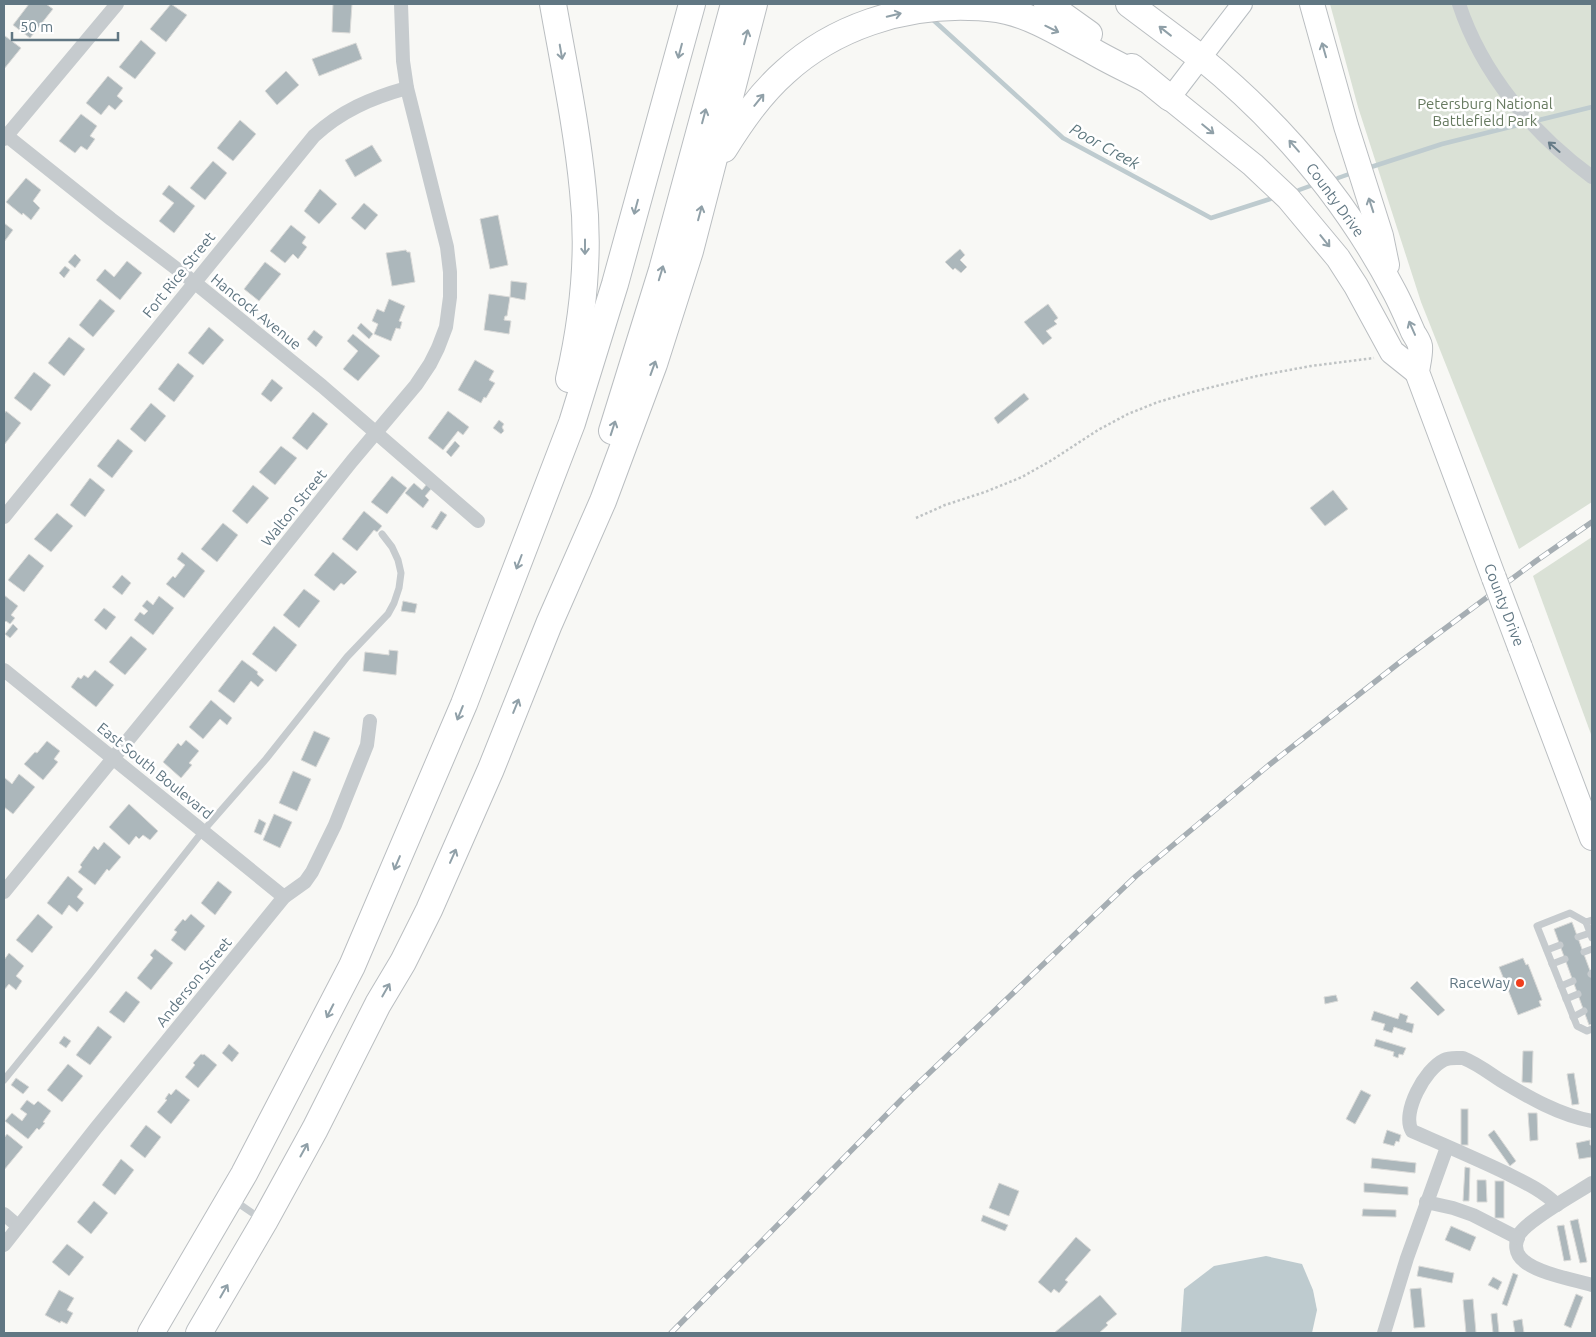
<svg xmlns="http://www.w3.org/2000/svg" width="1596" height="1337" font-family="Ubuntu,sans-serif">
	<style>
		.green { fill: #dae1d6 }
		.water { fill: #becbcf }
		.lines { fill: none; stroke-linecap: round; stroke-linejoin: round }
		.stream { stroke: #becbcf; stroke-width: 4.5 }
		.building { fill: #acb7bb; stroke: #dadad8 }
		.secondary-casing { stroke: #b8bec2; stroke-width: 22 }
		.trunk-casing { stroke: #babec1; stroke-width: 26 }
		.motorway-casing { stroke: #babec1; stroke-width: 28 }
		.path { stroke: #bfc3c4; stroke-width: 2.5; stroke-dasharray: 2.5 2.5; stroke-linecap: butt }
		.service { stroke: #c6cbce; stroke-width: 7 }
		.minor { stroke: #c6cbce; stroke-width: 14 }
		.secondary { stroke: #fff; stroke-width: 20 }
		.trunk { stroke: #fff; stroke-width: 24 }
		.motorway { stroke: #fff; stroke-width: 26 }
		.rail-casing { stroke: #a6aeb3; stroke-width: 5.5 }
		.rail { stroke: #fff; stroke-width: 4; stroke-dasharray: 11; stroke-linecap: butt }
		.trunk-bridge-casing { stroke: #babec1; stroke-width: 26; stroke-linecap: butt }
		.trunk-bridge { stroke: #fff; stroke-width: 24 }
		.oneway { stroke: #90a0a8 }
		.oneway2 { stroke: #667b87 }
		.poi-dot { fill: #f03e1d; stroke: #fff; stroke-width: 2 }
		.labels { text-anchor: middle; stroke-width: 5; stroke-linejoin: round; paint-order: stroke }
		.park-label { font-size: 15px; fill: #677a60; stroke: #fff }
		.street-label { font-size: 15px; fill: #617783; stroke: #fff }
		.poi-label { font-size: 15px; fill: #617783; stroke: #fff; text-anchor: end }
		.water-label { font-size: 16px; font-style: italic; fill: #5c767d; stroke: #fff }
	</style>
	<rect width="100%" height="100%" fill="#f8f8f5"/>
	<g class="green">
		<polygon points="1330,4 1592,4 1592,502 1519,549 1421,302 1358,107"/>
		<polygon points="1592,537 1592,737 1533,576"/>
	</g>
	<polygon class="water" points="1266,1256 1302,1264 1313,1290 1317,1310 1312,1333 1181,1333 1184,1289 1214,1266"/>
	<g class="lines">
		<g class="stream">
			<polyline points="931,18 1063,138 1211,218 1270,199"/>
			<polyline points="1539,120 1592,107"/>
			<polyline points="1368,168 1442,144 1522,124"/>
			<polyline points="1338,178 1352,173"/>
			<polyline points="1299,190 1310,186"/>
		</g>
	</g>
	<g class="building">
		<polygon points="29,4 46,4 53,9 30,38 13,25"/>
		<polygon points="171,4 187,15 166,42 150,29"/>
		<polygon points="333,4 352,4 350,33 332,32"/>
		<polygon points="5,36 21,48 4,69 4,38"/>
		<polygon points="141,40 156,53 135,79 119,67"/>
		<polygon points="356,43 362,59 319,76 312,59"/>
		<polygon points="286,71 299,85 277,105 265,91"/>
		<polygon points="108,76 123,88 117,96 123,101 115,110 109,105 101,115 86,103"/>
		<polygon points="81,114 97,126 90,136 95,139 87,150 81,146 75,153 59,141"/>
		<polygon points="240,120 256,134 233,161 217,148"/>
		<polygon points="372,145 382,161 355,177 345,160"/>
		<polygon points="213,161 227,173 205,200 190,188"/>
		<polygon points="26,178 41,190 33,201 40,208 31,220 23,213 22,215 6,202"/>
		<polygon points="169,185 195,206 174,233 159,221 174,203 162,194"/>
		<polygon points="320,189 337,204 319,224 304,211"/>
		<polygon points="364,203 378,215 365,230 351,218"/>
		<polygon points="498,215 508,265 490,269 480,219"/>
		<polygon points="4,223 13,230 4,242"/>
		<polygon points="291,225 306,237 302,243 307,247 298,259 293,254 285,263 270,251"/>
		<polygon points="960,249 965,255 960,260 967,267 961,273 955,268 953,270 945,262"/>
		<polygon points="406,250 407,252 410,252 415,282 392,286 386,253"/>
		<polygon points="75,254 81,260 75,268 68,262"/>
		<polygon points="127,261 142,273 120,300 96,280 105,269 114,277"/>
		<polygon points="265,262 281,274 259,301 244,289"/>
		<polygon points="65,266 70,270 64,278 59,273"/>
		<polygon points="511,281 527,283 525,300 510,297"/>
		<polygon points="489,294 510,297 507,316 505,316 504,320 511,321 509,334 484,330"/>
		<polygon points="100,299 115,311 93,337 79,325"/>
		<polygon points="389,299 405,306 399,321 402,322 400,329 396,328 391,341 374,334 378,324 372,321 377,309 384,312"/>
		<polygon points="1048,304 1058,318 1054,321 1057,324 1046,331 1052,338 1043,345 1024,322"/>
		<polygon points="361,323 373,334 369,339 357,328"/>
		<polygon points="209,327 224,340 203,365 188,353"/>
		<polygon points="314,330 323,337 316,347 307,339"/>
		<polygon points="353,334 380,356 358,381 343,369 358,351 347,341"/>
		<polygon points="69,337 85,349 64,376 48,363"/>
		<polygon points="475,360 494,371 489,380 495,383 486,398 484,397 481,403 458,390"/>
		<polygon points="178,363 194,376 174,402 158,389"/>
		<polygon points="34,372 51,385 31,411 14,398"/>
		<polygon points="272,379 283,388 271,402 261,394"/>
		<polygon points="1024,393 1029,399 998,424 994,418"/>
		<polygon points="151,403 166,416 145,442 130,429"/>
		<polygon points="6,411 21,423 4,445 4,414"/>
		<polygon points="448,411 469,427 463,435 458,431 443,450 428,438"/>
		<polygon points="313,412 328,424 307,450 292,438"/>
		<polygon points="499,420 504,424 502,427 504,431 501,434 493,428"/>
		<polygon points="118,439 133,451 112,478 97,466"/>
		<polygon points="455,441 460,446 451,457 446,452"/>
		<polygon points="281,446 297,458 275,485 259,472"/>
		<polygon points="392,476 407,488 387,514 371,502"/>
		<polygon points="90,478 105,490 85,517 70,505"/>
		<polygon points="414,483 422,490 427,484 432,488 425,496 429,500 423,508 405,493"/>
		<polygon points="253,485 269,498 247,524 232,511"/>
		<polygon points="1333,490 1348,509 1325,526 1310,508"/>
		<polygon points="364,511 382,526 377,532 374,530 357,551 342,539"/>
		<polygon points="441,511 447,515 437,530 431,527"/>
		<polygon points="57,513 73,526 51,552 34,539"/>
		<polygon points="223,523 238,535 217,562 201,549"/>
		<polygon points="182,552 205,571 184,598 166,584 173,576 175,578 185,565 177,559"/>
		<polygon points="333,552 357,572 344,585 341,583 334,591 314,575"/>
		<polygon points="29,554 44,566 24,592 8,580"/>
		<polygon points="122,575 131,583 122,595 112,587"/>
		<polygon points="304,589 320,601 299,628 283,615"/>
		<polygon points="4,595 18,606 11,615 15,618 10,624 6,621 4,623"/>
		<polygon points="159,596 174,608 153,635 134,620 140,612 144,615 148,611 142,606 147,600 153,605"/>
		<polygon points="403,601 417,604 415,613 401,611"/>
		<polygon points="104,608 116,617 106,630 94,620"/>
		<polygon points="13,624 18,629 10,638 5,634"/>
		<polygon points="274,626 297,645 276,672 252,654"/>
		<polygon points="131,636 147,649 125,675 109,662"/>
		<polygon points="389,650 398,651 396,675 363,671 365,652 389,655"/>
		<polygon points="242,660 258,672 257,674 264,680 258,687 251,681 234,703 218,691"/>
		<polygon points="95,670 114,685 96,707 71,687 78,677 81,679 84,675 88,678"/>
		<polygon points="211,700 232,718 227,725 220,719 203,739 189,727"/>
		<polygon points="314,731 330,738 316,767 301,760"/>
		<polygon points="186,740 199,751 189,763 192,765 181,778 163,762 178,743 181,746"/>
		<polygon points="47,741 60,751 54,759 58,762 43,780 24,764 35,752 37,753"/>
		<polygon points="293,771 311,779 297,811 279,803"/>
		<polygon points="19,774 35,787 13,814 4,807 4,780 5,778 12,784"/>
		<polygon points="129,804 158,831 150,840 143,835 139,839 136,836 129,845 109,827"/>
		<polygon points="274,814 292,822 280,848 263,840"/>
		<polygon points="259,819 266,823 261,835 254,832"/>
		<polygon points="104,842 121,857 109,871 107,869 95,885 78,872 82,867 80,865 94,846 98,850"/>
		<polygon points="68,876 83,889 77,897 84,903 77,912 69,905 62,915 47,903"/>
		<polygon points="218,881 232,892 215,915 201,903"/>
		<polygon points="38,914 53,927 32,953 16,940"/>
		<polygon points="191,914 205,926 185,951 171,940 177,932 174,930 183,919 185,921"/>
		<polygon points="1572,922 1592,976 1592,1024 1589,1025 1554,929"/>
		<polygon points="155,949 173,963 151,990 137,978 153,958 150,955"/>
		<polygon points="9,953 24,966 16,976 22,981 16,990 9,984 4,990 4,960"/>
		<polygon points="1523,958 1526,965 1528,964 1542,1000 1539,1001 1541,1006 1518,1015 1499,967"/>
		<polygon points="1417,981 1445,1010 1438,1016 1410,988"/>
		<polygon points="126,991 140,1002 124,1023 109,1012"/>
		<polygon points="1336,995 1338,1001 1325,1004 1324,997"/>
		<polygon points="1374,1011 1398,1019 1400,1013 1408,1016 1406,1022 1414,1024 1412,1033 1394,1027 1392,1033 1383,1030 1385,1024 1371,1020"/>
		<polygon points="98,1026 112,1037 90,1065 76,1055"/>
		<polygon points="64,1036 71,1041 66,1048 59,1043"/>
		<polygon points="1376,1039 1406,1048 1403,1055 1399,1054 1398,1058 1393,1056 1394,1052 1374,1046"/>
		<polygon points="229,1044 239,1053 232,1062 222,1053"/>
		<polygon points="1523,1051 1533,1051 1532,1083 1522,1082"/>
		<polygon points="201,1054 203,1055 204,1054 217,1065 198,1088 185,1077 195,1065 193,1063"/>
		<polygon points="68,1064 83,1076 62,1102 47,1090"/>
		<polygon points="1574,1073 1579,1104 1572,1105 1567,1074"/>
		<polygon points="16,1078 29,1087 23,1094 11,1085"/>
		<polygon points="176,1089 190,1100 171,1124 157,1112 167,1100 165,1099 169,1093 171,1095"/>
		<polygon points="1361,1090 1371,1095 1355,1124 1346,1119"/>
		<polygon points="27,1100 34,1105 38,1101 51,1111 43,1122 45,1123 39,1130 37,1128 28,1139 5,1121 12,1113 22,1121 27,1114 20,1109"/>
		<rect x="1461" y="1109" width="7" height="36"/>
		<polygon points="1528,1113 1537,1113 1538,1140 1530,1141"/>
		<polygon points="146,1125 161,1137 145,1158 130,1146"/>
		<polygon points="1387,1130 1401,1135 1399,1142 1396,1141 1394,1146 1383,1143"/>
		<polygon points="1494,1130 1516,1161 1510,1166 1488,1135"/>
		<polygon points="7,1134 23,1147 4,1170 4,1138"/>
		<polygon points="1590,1140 1590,1145 1592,1145 1592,1157 1579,1159 1576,1143"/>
		<polygon points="1372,1158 1416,1163 1415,1173 1371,1168"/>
		<polygon points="121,1159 134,1170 115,1195 102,1185"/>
		<polygon points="1465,1167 1470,1168 1469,1201 1463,1201"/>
		<polygon points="1477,1180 1486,1180 1487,1202 1477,1202"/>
		<rect x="1495" y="1181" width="9" height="37"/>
		<polygon points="999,1183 1019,1191 1009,1216 989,1208"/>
		<polygon points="1364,1183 1408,1187 1408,1195 1364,1192"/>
		<polygon points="94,1201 108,1213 91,1234 77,1222"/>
		<polygon points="1363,1209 1396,1210 1396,1217 1362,1216"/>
		<polygon points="983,1215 1008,1225 1005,1231 981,1221"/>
		<polygon points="1578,1219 1587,1262 1580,1263 1570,1221"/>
		<polygon points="1564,1225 1571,1260 1564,1261 1557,1226"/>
		<polygon points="1451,1226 1476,1237 1470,1251 1445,1240"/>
		<polygon points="1076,1237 1091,1250 1065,1280 1068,1282 1059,1293 1054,1289 1051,1293 1038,1282"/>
		<polygon points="67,1244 84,1257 69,1276 52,1262"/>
		<polygon points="1419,1266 1454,1273 1452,1283 1417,1276"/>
		<polygon points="1513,1273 1518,1275 1507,1306 1502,1304"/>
		<polygon points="1493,1277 1502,1282 1498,1290 1488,1285"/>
		<polygon points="1421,1288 1425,1327 1414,1328 1410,1289"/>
		<polygon points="59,1290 74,1298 67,1310 73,1313 67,1324 61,1321 60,1323 45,1315"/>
		<polygon points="1576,1294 1583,1297 1571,1328 1564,1325"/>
		<polygon points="1100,1295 1117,1314 1106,1323 1108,1325 1099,1333 1054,1333"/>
		<polygon points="1473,1299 1476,1333 1466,1333 1463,1300"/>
		<polygon points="1497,1313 1499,1333 1493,1333 1491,1314"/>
		<polygon points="1522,1319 1524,1333 1515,1333 1513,1321"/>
	</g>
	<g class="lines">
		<g class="secondary-casing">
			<polyline id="secondary" points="1170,98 1242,4"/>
		</g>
		<g class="trunk-casing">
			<g id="trunk">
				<polyline points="1312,4 1346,126 1381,236 1387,265"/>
				<path d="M1201,58C1281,123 1346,200 1394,291C1401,304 1407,318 1413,332C1415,336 1419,341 1420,346C1421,353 1418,364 1417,372L1494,578"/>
				<polyline points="1170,98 1253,165 1288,198 1338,258 1356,286 1392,352 1417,372"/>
				<polyline points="1520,647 1592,838"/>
			</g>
		</g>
		<g class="motorway-casing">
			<g id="motorway">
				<path d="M553,4C564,66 577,128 583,191C590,254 583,318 569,379"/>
				<polyline points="1047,4 1089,34"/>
				<polyline points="1129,4 1201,58"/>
				<polyline points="1132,67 1170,98"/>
				<path d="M724,149C741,122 760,94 785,72C834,27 903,5 969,7C982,7 994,8 1007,11C1036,18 1062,35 1089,49C1107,60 1127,69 1146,79"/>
				<polyline points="612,431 662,270 734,4"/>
				<polyline points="151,1333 244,1174 352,966 464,704 572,423 615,284 692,4"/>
				<polyline points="199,1333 264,1222 315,1129 378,1004 403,962 429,910 491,769 549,624 603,501 654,364 690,251 754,4"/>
			</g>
		</g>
		<polyline class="path" points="916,518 945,505 985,492 1022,477 1052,460 1098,430 1128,414 1158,402 1196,391 1257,376 1311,366 1374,358"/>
		<g class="service">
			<polyline points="1592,920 1586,922 1570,913 1537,926 1577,1026 1587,1031 1592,1029"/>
			<polyline points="1586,922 1592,938"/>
			<polyline points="1578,937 1590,933"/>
			<polyline points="1547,950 1560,945"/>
			<polyline points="1584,952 1592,949"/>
			<polyline points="1552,964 1565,959"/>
			<polyline points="1591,974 1592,973"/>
			<polyline points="1561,986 1573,981"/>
			<polyline points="1566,999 1578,994"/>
			<polyline points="1573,1017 1584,1011"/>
			<polyline points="4,1080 90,974 203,831 266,759 347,657 388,614 394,603 399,588 401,573 398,560 392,547 382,534"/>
			<polyline points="235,1201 261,1219"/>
		</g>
		<g class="minor">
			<path d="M1459,4C1482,74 1533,134 1592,177"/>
			<polyline points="7,136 111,219 194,282 322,386 478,521"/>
			<polyline points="4,139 117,4"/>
			<path d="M4,517L314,136C341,111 371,98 407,88"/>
			<polyline points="4,670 284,897"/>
			<polyline points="4,892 177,680 352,461 416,385 430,364 438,348 446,327 450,297 450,272 447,247 407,88 403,61 401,4"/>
			<path d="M1592,1183C1575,1194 1531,1218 1520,1233C1514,1243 1515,1254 1524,1261C1537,1273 1575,1280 1592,1285"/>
			<polyline points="1426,1202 1453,1208 1473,1215 1518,1238"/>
			<path d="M1557,1205C1543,1191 1526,1183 1508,1174C1477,1159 1444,1145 1412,1131C1401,1113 1425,1069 1444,1060C1450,1057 1456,1058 1463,1058C1476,1063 1488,1072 1500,1080C1528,1097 1559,1115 1592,1121"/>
			<polyline points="4,1214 18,1226"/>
			<polyline points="4,1245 96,1128 284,897 305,882 312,872 335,825 367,745 370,721"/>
			<polyline points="1384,1333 1407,1258 1447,1147"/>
		</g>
		<use href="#secondary" class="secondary"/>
		<use href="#trunk" class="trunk"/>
		<use href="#motorway" class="motorway"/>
		<g class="rail-casing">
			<polyline id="rail" points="671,1333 904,1097 1136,876 1269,765 1404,659 1536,561 1592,522"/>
		</g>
		<use href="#rail" class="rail"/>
		<g class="trunk-bridge-casing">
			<polyline id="trunk-bridge" points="1494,578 1520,647"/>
		</g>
		<use href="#trunk-bridge" class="trunk-bridge"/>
	</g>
	<defs><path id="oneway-shaft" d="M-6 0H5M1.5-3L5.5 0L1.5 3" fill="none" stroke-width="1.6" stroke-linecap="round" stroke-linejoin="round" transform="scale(1.25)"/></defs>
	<g class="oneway">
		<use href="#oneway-shaft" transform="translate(894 15) rotate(-14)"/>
		<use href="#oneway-shaft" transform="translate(1052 29) rotate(26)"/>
		<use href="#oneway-shaft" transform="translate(1165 31) rotate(-142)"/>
		<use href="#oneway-shaft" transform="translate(746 37) rotate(-75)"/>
		<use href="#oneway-shaft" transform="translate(1324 50) rotate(-106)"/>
		<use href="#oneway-shaft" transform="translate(680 51) rotate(105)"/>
		<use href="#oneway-shaft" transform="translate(561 52) rotate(80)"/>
		<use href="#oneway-shaft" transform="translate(759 100) rotate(-51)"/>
		<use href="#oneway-shaft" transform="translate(704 116) rotate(-75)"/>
		<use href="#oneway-shaft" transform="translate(1208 129) rotate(39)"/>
		<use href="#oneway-shaft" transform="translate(1294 146) rotate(-131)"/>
		<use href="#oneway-shaft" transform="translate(1371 205) rotate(-108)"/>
		<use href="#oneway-shaft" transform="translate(636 207) rotate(105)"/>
		<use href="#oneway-shaft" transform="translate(700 213) rotate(-75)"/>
		<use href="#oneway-shaft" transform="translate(1325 241) rotate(51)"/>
		<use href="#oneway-shaft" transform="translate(585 247) rotate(90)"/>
		<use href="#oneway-shaft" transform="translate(661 273) rotate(-73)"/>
		<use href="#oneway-shaft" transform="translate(1412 328) rotate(-114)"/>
		<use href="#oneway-shaft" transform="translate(653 368) rotate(-70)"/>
		<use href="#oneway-shaft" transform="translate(613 428) rotate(-72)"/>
		<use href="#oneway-shaft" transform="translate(519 562) rotate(111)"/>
		<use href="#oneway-shaft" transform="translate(516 706) rotate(-68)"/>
		<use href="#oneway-shaft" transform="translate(460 713) rotate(112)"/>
		<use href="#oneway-shaft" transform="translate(453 856) rotate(-66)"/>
		<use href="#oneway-shaft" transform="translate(397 863) rotate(113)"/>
		<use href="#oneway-shaft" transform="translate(386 990) rotate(-60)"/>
		<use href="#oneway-shaft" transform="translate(330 1011) rotate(117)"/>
		<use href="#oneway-shaft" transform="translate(304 1150) rotate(-61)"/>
		<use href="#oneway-shaft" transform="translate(224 1291) rotate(-60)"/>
	</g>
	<use class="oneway2" href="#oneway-shaft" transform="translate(1554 147) rotate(-139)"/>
	<circle class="poi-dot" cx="1520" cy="983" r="5"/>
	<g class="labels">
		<g class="park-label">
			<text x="1485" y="109">Petersburg National<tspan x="1485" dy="17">Battlefield Park</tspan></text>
		</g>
		<g class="street-label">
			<text transform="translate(1335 200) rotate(54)" y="5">County Drive</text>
			<text transform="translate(179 275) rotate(-51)" y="5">Fort Rice Street</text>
			<text transform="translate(256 312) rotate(39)" y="5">Hancock Avenue</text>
			<text transform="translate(294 508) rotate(-51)" y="5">Walton Street</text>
			<text transform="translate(1504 605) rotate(69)" y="5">County Drive</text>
			<text transform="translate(155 771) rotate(39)" y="5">East South Boulevard</text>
			<text transform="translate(194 982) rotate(-51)" y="5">Anderson Street</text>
		</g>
		<g class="poi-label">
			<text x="1510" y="988">RaceWay</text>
		</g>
		<g class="water-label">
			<text transform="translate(1105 146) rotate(29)" y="6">Poor Creek</text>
		</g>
	</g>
	<rect width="1596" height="1337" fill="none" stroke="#617783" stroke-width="10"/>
	<path d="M12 32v8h106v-8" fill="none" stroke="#617783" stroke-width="2.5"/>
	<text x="20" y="32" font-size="15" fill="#617783" stroke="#ffffff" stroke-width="4" paint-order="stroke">50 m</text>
</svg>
